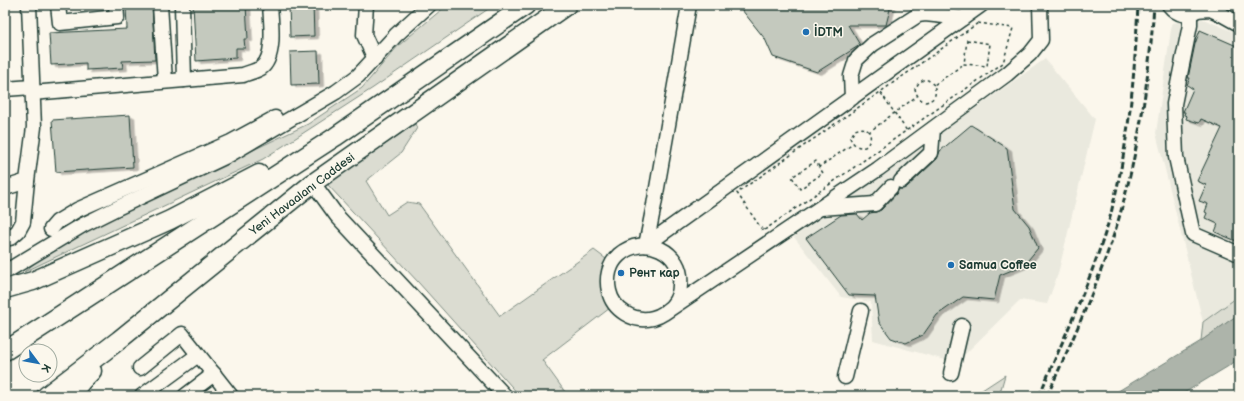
<svg xmlns="http://www.w3.org/2000/svg" width="1244" height="401" font-family="'Balsamiq Sans',sans-serif">
	<style>
		.built { fill: #eae9de }
		.green { fill: #dbdcd1; stroke: #7d8c82 }
		.water { fill: #adb4aa; stroke: #74847b }
		.building { fill: #c4c9be; stroke: #1f3d34; filter: url(#shadow) }
		.lines { fill: none; stroke-linecap: round; stroke-linejoin: round }
		.minor-casing { stroke: #1f3d34; stroke-width: 17 }
		.major-casing { stroke: #1f3d34; stroke-width: 21 }
		.path { stroke: #1f3d34; stroke-width: 1.5; stroke-dasharray: 3 3; stroke-linecap: butt }
		.minor { stroke: #fbf7ec; stroke-width: 14 }
		.major { stroke: #fbf7ec; stroke-width: 18 }
		.rail { stroke: #1f3d34; stroke-width: 3; stroke-dasharray: 6 3; stroke-linecap: butt }
		.poi-dot { fill: #1f6fb2; stroke: #fbf7ec; stroke-width: 1.5 }
		.labels { text-anchor: middle; stroke-width: 3; stroke-linejoin: round; paint-order: stroke }
		.poi-label { font-size: 12px; font-weight: bold; fill: #1f3d34; stroke: #fbf7ec; text-anchor: start }
		.street-label { font-size: 12px; fill: #1f3d34; stroke: #fbf7ec }
	</style>
	<defs>
		<filter id="shadow"><feDropShadow dx="4.5" dy="2.5" stdDeviation="0" flood-color="#0004"/></filter>
	</defs>
	<rect width="100%" height="100%" fill="#fbf7ec"/>
	<filter id="ink" filterUnits="userSpaceOnUse"><feTurbulence type="fractalNoise" baseFrequency=".025" numOctaves="2"/><feDisplacementMap in="SourceGraphic" scale="8" xChannelSelector="R" yChannelSelector="G"/><feConvolveMatrix kernelMatrix="1 2 1 2 8 2 1 2 1" color-interpolation-filters="sRGB"/></filter>
	<g filter="url(#ink)">
		<g class="built">
			<polygon points="1203,19 1239,34 1239,296 1203,322 1156,133 1172,23"/>
			<polygon points="1045,59 1095,119 1058,274 1047,304 1020,300 956,363 873,340 871,302 841,297 794,237"/>
		</g>
		<g class="green">
			<polygon points="447,5 494,5 373,88 263,159 24,272 67,236 190,180 308,124 362,88 398,46"/>
			<polygon points="415,124 417,128 401,153 366,181 387,215 407,202 419,204 500,316 594,250 606,259 603,291 610,308 542,360 568,396 520,396 418,282 327,184"/>
			<polygon points="1239,296 1239,314 1201,341 1203,322"/>
			<polygon points="1005,375 999,396 973,396"/>
		</g>
		<polygon class="water" points="1239,314 1239,359 1227,367 1179,396 1110,396 1201,341"/>
		<g class="building">
			<polygon points="126,5 152,5 155,60 122,61 123,68 86,70 86,63 51,65 49,33 127,29"/>
			<polygon points="193,5 246,5 248,39 244,39 245,48 236,48 236,58 196,61"/>
			<polygon points="289,5 313,5 314,36 290,37"/>
			<polygon points="738,5 891,5 886,25 848,25 860,45 817,72 773,57 765,39"/>
			<polygon points="1200,30 1239,47 1239,242 1215,232 1218,224 1205,218 1207,213 1205,212 1208,204 1199,201 1206,185 1197,181 1222,128 1201,119 1199,123 1186,119 1187,116 1184,115 1185,112 1183,112 1193,89 1187,85 1190,78 1188,78 1195,44"/>
			<polygon points="318,51 319,84 291,85 290,52"/>
			<polygon points="130,115 133,167 56,172 52,120"/>
			<polygon points="971,125 1007,148 1015,209 1029,226 1038,248 1024,265 1000,275 994,300 963,297 937,315 923,335 906,343 891,338 879,322 875,296 849,295 806,238 841,215 857,214 862,220 870,213 876,212 881,210 897,193 899,189 903,189 907,187 937,159 940,151"/>
		</g>
		<g class="lines">
			<g class="minor-casing">
				<g id="minor">
					<polyline points="58,5 60,23 117,17 116,5"/>
					<polyline points="160,5 165,81"/>
					<polyline points="182,5 184,80"/>
					<polyline points="366,5 364,35 375,59"/>
					<path d="M1169,5C1177,15 1188,18 1198,9"/>
					<polyline points="1196,10 1210,9 1221,14 1239,24"/>
					<polyline points="1190,13 1190,25 1174,104 1176,157 1193,234 1239,254"/>
					<polyline points="5,89 32,87"/>
					<path d="M32,93L243,75C248,73 256,71 261,68C276,57 271,22 270,5"/>
					<polyline points="852,98 851,76 856,60 873,44 918,15 925,14 963,18"/>
					<polyline points="901,181 931,153 933,129"/>
					<polyline points="313,183 337,216 505,396"/>
					<polyline points="5,188 27,181 34,127 29,5"/>
					<polyline points="821,208 875,204 891,187"/>
					<polyline points="51,229 57,222 77,210 231,142 275,118"/>
					<polyline points="5,239 10,238 18,231 23,222 27,181"/>
					<polyline points="646,245 981,5"/>
					<polyline points="646,245 654,205 689,5"/>
					<polyline points="5,272 83,225 113,210 229,155 336,92 358,76 396,35 429,5"/>
					<path d="M664,313C667,310 671,308 673,305C678,299 680,292 680,285C684,251 644,233 619,255C609,264 606,278 609,291C613,310 634,323 653,318C657,317 661,315 664,313L878,169L1007,74L1030,54L1041,40L1040,5"/>
					<polyline points="140,368 182,334 231,396"/>
					<polyline points="951,373 962,326"/>
					<polyline points="845,377 861,311"/>
					<polyline points="142,396 198,355"/>
					<polyline points="185,396 214,374"/>
				</g>
			</g>
			<g class="major-casing">
				<g id="major">
					<polyline points="5,289 33,281 114,245 170,220 259,174"/>
					<polyline points="5,351 335,137 526,5"/>
					<polyline points="46,396 119,340 313,183 567,5"/>
					<polyline points="70,396 82,381 92,371"/>
				</g>
			</g>
			<g class="path">
				<polygon points="978,23 1013,28 1003,63 763,231 737,193"/>
				<polygon points="967,40 990,44 987,66 964,64"/>
				<path d="M934,85L928,80H923L918,84L915,89C917,96 919,99 925,102C935,100 937,95 934,85L964,64"/>
				<polyline points="881,93 907,131"/>
				<path d="M869,132C865,127 861,128 855,130L850,138C854,145 857,148 865,147C870,142 872,138 869,132L917,96"/>
				<polyline points="819,167 816,161 792,177 800,189 823,173 819,167 853,144"/>
			</g>
			<use href="#minor" class="minor"/>
			<use href="#major" class="major"/>
			<g class="rail">
				<path d="M1039,396C1063,340 1089,285 1107,227C1111,216 1113,203 1116,192C1130,131 1135,68 1138,5"/>
				<path d="M1047,396C1072,341 1097,286 1116,228C1138,156 1149,80 1154,5"/>
			</g>
		</g>
	</g>
	<g class="poi-dot">
		<circle cx="806" cy="32" r="4"/>
		<circle cx="951" cy="265" r="4"/>
		<circle cx="621" cy="273" r="4"/>
	</g>
	<g class="labels">
		<g class="poi-label">
			<text x="814" y="36">İDTM</text>
			<text x="959" y="269">Samua Coffee</text>
			<text x="629" y="277">Рент кар</text>
		</g>
		<g class="street-label">
			<text transform="translate(302 194) rotate(-37)" y="4">Yeni Havaalanı Caddesi</text>
		</g>
	</g>
	<rect width="1244" height="401" fill="none" stroke="#fbf7ec" stroke-width="20"/>
	<rect x="10" y="10" width="1224" height="381" fill="none" stroke="#1f3d34" stroke-width="1.5" filter="url(#ink)"/>
	<g transform="translate(38 363) rotate(122)"><circle r="19" fill="#fbf7ec" stroke="#a3ada2"/>
	<path d="M0-3L7 15L0 10L-7 15Z" fill="#1f6fb2"/>
	<text y="-6" font-size="11" font-weight="bold" text-anchor="middle" fill="#1f3d34">K</text>
	</g>
</svg>
